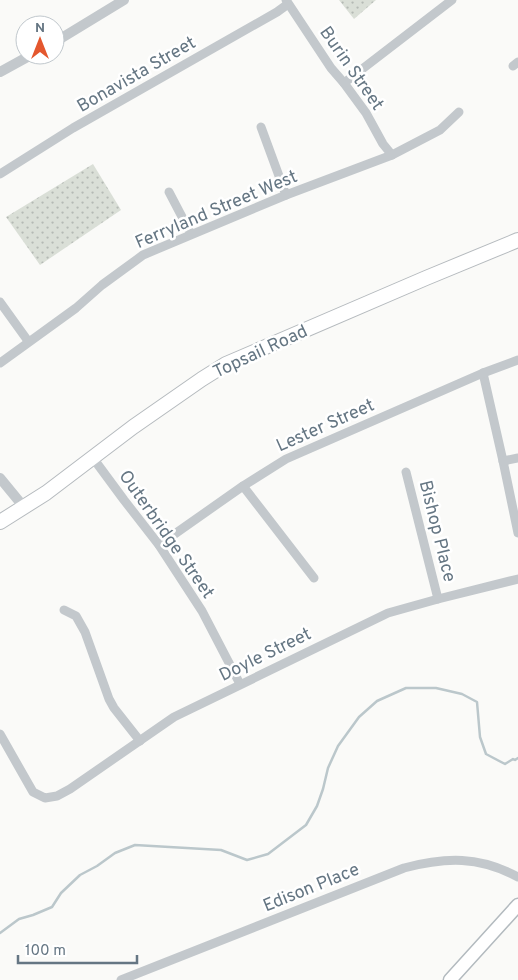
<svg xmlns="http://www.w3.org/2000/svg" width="518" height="980" font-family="Overpass,sans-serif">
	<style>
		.park { fill: url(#park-dots) }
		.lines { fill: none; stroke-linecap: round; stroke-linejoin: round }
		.stream { stroke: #bbc7cb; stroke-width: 2.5 }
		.secondary-casing { stroke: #b3babf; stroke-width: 15 }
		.primary-casing { stroke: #b5babe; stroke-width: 16 }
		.minor { stroke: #c3c8cc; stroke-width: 9 }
		.tertiary { stroke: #c3c8cc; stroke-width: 10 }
		.secondary { stroke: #fff; stroke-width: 12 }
		.primary { stroke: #fff; stroke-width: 14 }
		.labels { text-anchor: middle; stroke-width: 5; stroke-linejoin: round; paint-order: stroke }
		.street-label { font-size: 18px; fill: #657683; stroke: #fff }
	</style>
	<defs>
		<pattern id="park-dots" width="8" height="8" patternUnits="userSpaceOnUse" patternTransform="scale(1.25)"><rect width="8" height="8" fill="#dadfd7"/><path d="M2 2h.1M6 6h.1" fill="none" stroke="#b4b9b4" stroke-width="1.8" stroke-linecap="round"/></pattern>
	</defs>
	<rect width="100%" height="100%" fill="#fafaf8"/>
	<g class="park">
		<polygon points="339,0 376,0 354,19"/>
		<polygon points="93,164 121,210 40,265 6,217"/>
	</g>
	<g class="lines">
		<polyline class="stream" points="0,933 19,919 33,915 52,907 61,893 80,875 97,866 115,853 135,845 221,850 247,860 268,854 306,825 317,806 323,789 328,768 338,746 359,717 377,701 406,688 436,688 462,694 477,702 480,737 486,754 505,764 513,759 515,760 518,758"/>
		<g class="secondary-casing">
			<polyline id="secondary" points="450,980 518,905"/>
		</g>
		<g class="primary-casing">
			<polyline id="primary" points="0,522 46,493 133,427 202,379 226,364 426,278 518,240"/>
		</g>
		<g class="minor">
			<polyline points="286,0 331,68 344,83 366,113 383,144 392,155"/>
			<polyline points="513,66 518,62"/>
			<polyline points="344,83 452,0"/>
			<polyline points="261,127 286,195"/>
			<polyline points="0,174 73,128 277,12 288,4"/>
			<polyline points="169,192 191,234"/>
			<polyline points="0,302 28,341"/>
			<polyline points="0,363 76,308 102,285 143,255 286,195 392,155 440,130 459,112"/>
			<polyline points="483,373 503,461 518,533"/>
			<polyline points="93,458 124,500 159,545 202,611 240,684"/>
			<polyline points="503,461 518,458"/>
			<polyline points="406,472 438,599"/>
			<polyline points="243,486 314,578"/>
			<polyline points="159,545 243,486 286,459 483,373 518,360"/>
			<polyline points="64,610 76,616 85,632 109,699 114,708 140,741"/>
			<polyline points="0,734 33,792 45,798 57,796 70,789 174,717 388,613 438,599 518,579"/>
			<path d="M121,980L404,868C446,857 479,856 518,877"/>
		</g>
		<g class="tertiary">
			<polyline points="55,42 124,0"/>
			<polyline points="0,72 31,55"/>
			<polyline points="0,478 23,506"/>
		</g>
		<use href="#secondary" class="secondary"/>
		<use href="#primary" class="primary"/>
	</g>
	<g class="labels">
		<g class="street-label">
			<text transform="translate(352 68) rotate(55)" y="6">Burin Street</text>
			<text transform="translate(136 74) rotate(-30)" y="6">Bonavista Street</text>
			<text transform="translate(216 209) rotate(-23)" y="6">Ferryland Street West</text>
			<text transform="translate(260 351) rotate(-25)" y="6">Topsail Road</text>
			<text transform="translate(325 425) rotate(-24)" y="6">Lester Street</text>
			<text transform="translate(438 531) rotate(76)" y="6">Bishop Place</text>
			<text transform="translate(167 534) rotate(55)" y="6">Outerbridge Street</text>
			<text transform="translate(265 654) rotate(-26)" y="6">Doyle Street</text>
			<text transform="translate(311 887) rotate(-22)" y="6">Edison Place</text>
		</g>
	</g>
	<g transform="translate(40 40)"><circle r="24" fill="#ffffff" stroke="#c1c8cd"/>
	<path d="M0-4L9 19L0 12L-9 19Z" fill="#e4572e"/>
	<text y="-8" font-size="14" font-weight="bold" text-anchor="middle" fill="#657683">N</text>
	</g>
	<path d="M18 955v8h119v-8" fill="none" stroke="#657683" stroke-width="2.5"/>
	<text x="25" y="955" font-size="15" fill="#657683" stroke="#ffffff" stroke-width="4" paint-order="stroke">100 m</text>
</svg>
